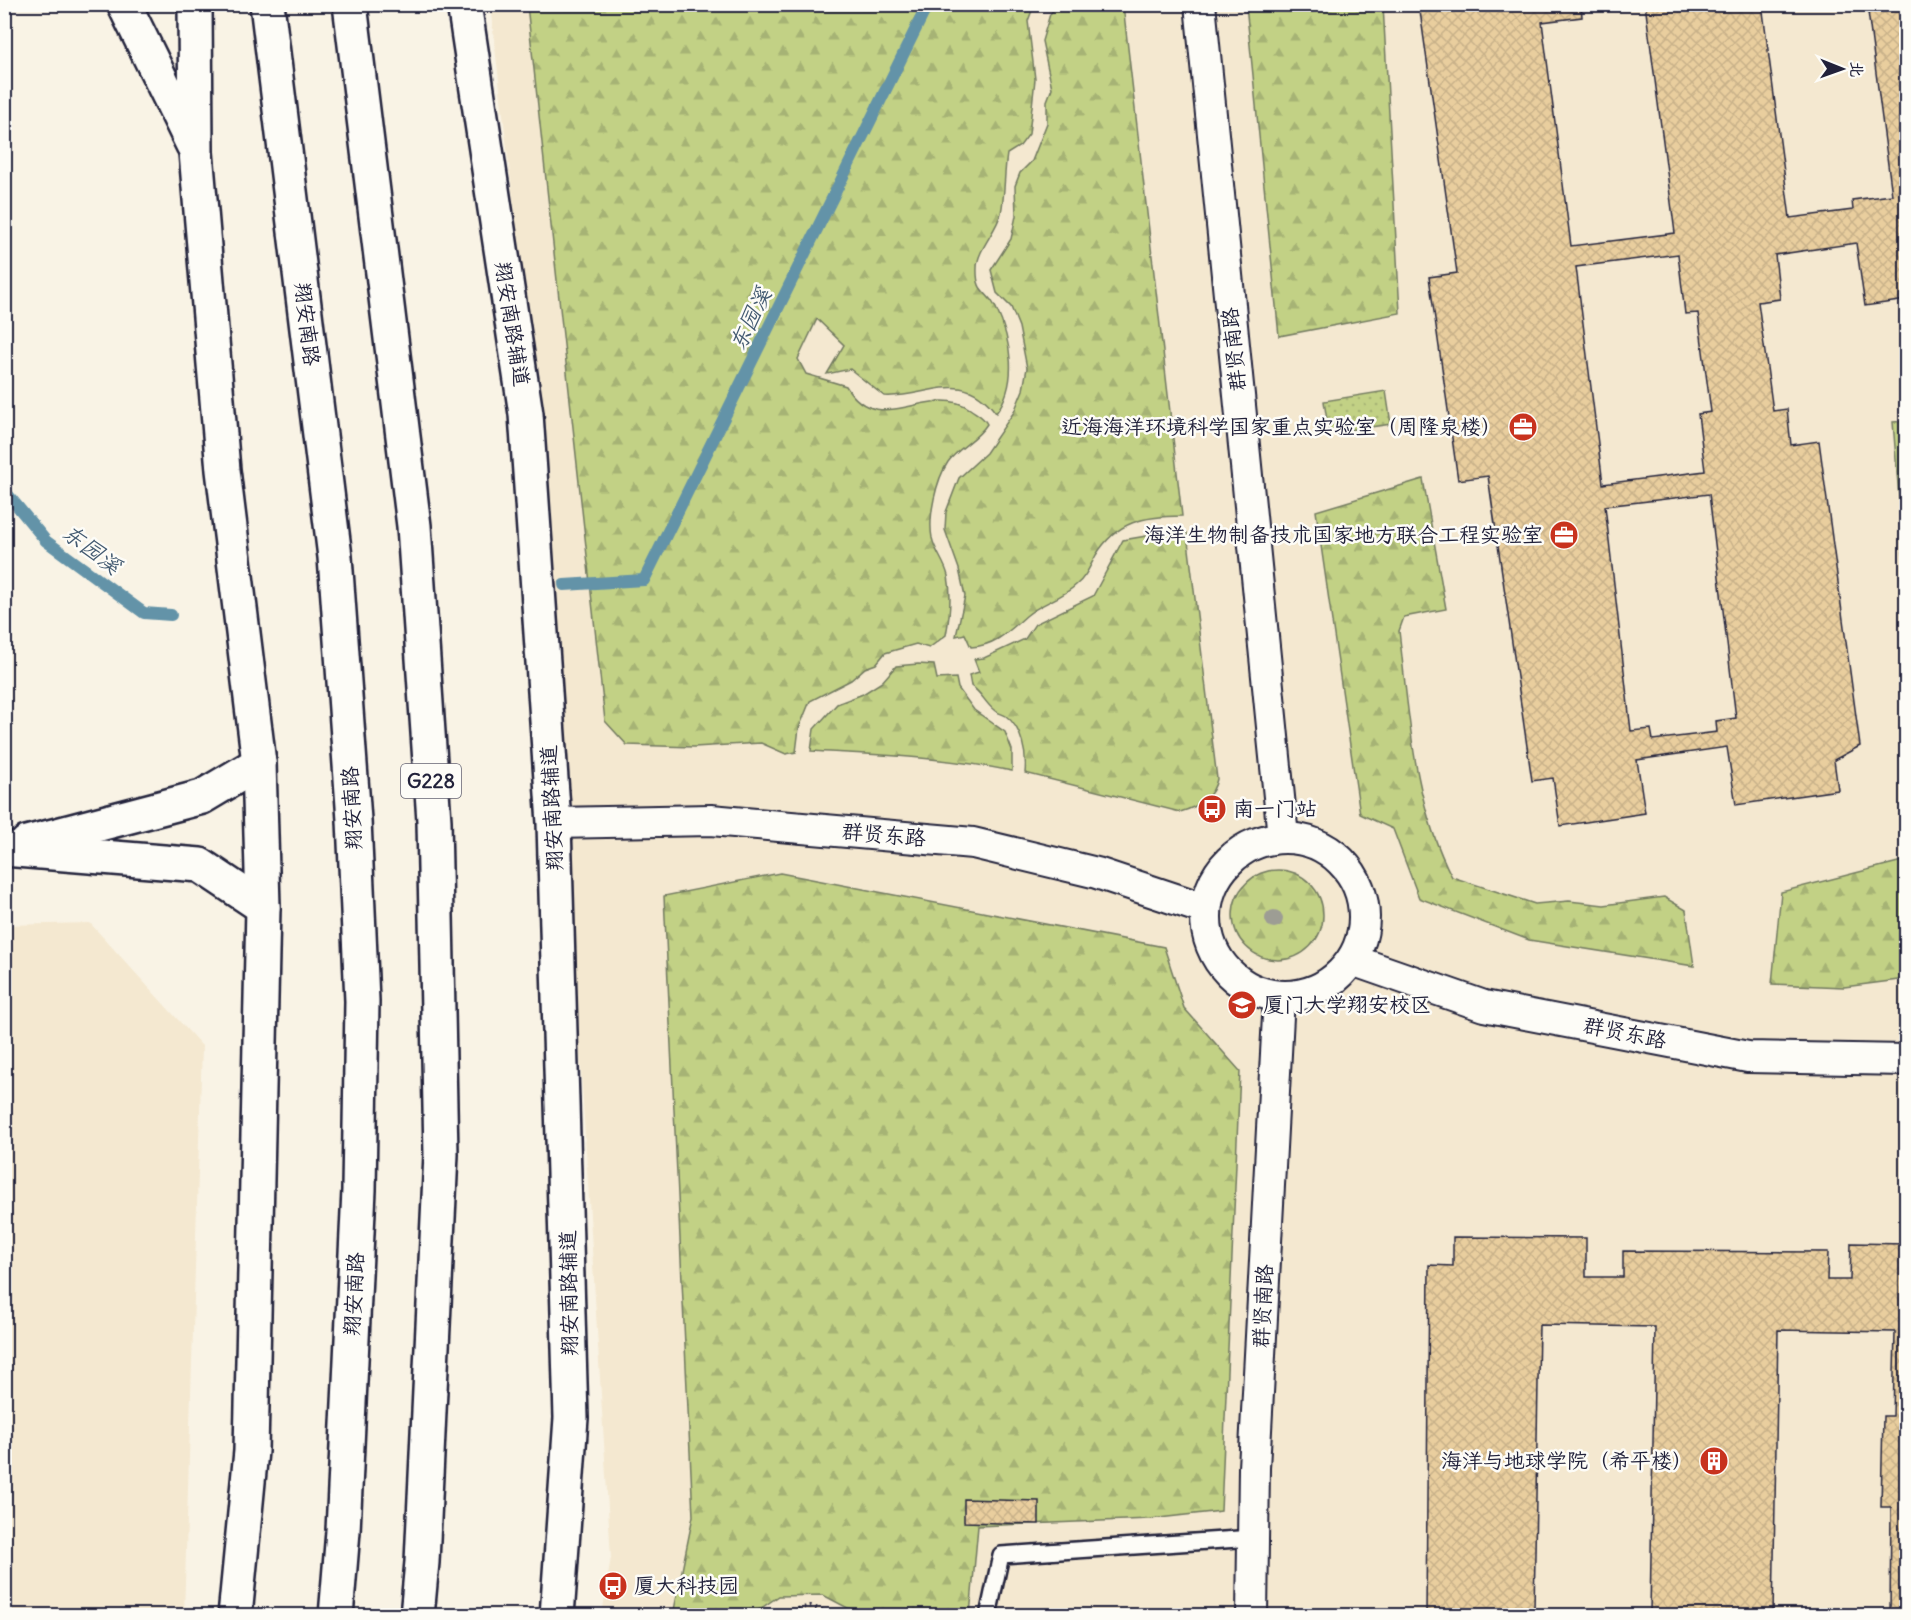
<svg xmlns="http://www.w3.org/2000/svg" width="1911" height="1620" font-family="Delius,'LXGW WenKai TC',sans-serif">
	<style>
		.built { fill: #f4e8d0 }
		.grass { fill: url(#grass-dots); stroke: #727a60; stroke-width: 1.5 }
		.forest { fill: url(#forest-firs); stroke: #727a60; stroke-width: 1.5 }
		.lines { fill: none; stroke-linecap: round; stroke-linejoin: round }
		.stream { stroke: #6493a8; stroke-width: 12 }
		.building { fill: url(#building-cross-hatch); stroke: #22223b; stroke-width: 1.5; fill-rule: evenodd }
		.service-casing { stroke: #22223b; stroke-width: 20 }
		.minor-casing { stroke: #22223b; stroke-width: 34 }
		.tertiary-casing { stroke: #22223b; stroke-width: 38 }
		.secondary-casing { stroke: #22223b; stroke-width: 38 }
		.trunk-casing { stroke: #22223b; stroke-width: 38 }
		.path { stroke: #22223b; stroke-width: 4; stroke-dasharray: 1.5 4.5; stroke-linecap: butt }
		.service { stroke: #fdfcf7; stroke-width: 15 }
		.minor { stroke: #fdfcf7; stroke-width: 30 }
		.tertiary { stroke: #fdfcf7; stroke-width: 33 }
		.secondary { stroke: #fdfcf7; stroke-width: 33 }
		.trunk { stroke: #fdfcf7; stroke-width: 33 }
		.tree { fill: #9d9d94 }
		.labels { text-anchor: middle; stroke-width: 5; stroke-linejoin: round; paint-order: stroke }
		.shield { fill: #fdfcf7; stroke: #646373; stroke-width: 1.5 }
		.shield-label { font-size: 20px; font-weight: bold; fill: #22223b }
		.street-label { font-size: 21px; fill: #22223b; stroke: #fdfcf7 }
		.poi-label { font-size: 21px; fill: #22223b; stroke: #fdfcf7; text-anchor: end }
		.water-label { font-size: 22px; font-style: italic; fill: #435a71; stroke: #fdfcf7 }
	</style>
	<defs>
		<pattern id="grass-dots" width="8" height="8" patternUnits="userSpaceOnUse" patternTransform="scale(1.5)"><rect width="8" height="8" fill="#c2d185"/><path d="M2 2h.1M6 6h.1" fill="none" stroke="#a6b374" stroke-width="1.8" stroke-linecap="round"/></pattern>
		<pattern id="forest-firs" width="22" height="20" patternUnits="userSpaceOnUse" patternTransform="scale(1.5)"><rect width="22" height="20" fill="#c2d185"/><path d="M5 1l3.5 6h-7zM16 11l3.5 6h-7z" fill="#a6b374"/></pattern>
		<pattern id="building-cross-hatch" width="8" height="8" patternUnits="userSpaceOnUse" patternTransform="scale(1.5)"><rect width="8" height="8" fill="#e9ce9e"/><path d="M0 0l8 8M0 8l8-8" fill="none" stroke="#c8b189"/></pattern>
	</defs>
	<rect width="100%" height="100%" fill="#f9f3e5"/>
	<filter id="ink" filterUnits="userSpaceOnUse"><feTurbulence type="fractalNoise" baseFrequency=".0167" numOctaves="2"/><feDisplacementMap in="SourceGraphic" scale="12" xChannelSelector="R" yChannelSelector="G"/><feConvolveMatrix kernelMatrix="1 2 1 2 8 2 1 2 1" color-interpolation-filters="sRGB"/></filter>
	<g filter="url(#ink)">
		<g class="built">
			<polygon points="490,5 1906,5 1906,1615 602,1615 611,1557 543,453"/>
			<polygon points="90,923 202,1046 184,1615 5,1615 5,925"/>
		</g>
		<polygon class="grass" points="1386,391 1391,424 1329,433 1324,401"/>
		<g class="forest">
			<path d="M1058,4L1123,5L1182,516C1144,516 1117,521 1096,555C1090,566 1086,577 1076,585C1061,599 1041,603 1026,616C1009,631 995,646 971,647L965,634L956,636L965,596L959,569L945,530L946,512L959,478L986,453L1014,412L1023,390L1027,368L1019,327L1011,307L997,293L991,270L1011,239L1016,216L1015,186L1020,173L1032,161L1047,123V101L1052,88L1042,41L1050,14Z"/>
			<path d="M527,5H1034L1028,21L1035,79L1029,134L1020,146L1007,154C1004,173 1005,194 1001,213C996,232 977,250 977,268C976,295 987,289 996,308C1011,340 1019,383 996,413C962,366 927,399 884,396L850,369L827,374L844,345L817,319L798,359L806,374L846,386C878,440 930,381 970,409C977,414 983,416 987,424C977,440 959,447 948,462C936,480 928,517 932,538C935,552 945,562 948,576C952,597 950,615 946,635L929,648L916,644L885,653L876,664L865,668L851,680L810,701L799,728L796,752L786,754L761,743L694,747L627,745L605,721Z"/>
			<polygon points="1246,5 1383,5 1400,313 1279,336"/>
			<polygon points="1906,421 1906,586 1893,422"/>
			<path d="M1423,479L1446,609L1404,617L1399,631C1409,713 1413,803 1452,877L1535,904L1569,901L1604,905L1664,897L1686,910L1694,966L1529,940L1419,898L1393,829L1360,814L1316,511Z"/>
			<path d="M1164,533H1187L1217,779C1213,798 1198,807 1180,812L1025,773C1027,754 1022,728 1006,716C1003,714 997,713 994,710C985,703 982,693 971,686L969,675L979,672L974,659L984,658L1025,639L1035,624L1093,596L1123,540Z"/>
			<path d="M918,664L934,665L937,679L956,678L958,688L974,710L1005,732L1012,750V771C945,757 879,755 811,751L814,729L837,704L863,694L882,682L896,666Z"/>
			<polygon points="1906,860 1906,979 1844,987 1772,984 1781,892"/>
			<circle cx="1278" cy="915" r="45"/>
			<polygon points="780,873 1164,947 1184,1008 1240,1071 1221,1511 1150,1519 978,1526 970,1615 861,1615 823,1595 779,1596 751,1615 673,1615 693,1516 664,896"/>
		</g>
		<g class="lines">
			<g class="stream">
				<polyline points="4,490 46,541 144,613 171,615"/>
				<polyline points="564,585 644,580 928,4"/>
			</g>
		</g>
		<g class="building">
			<path d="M1419,4H1581L1582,17L1542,22L1571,246L1675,233L1645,4H1762L1790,218L1853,210L1852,200L1892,195L1867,4H1906V300L1865,306L1856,243L1775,255L1780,299L1758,302L1773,411L1787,409L1791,445L1819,441L1860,746L1834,760L1838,790L1736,805L1727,747L1637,760L1645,813L1560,826L1553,778L1532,781L1488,476L1458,480L1429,277L1457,273ZM1678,254L1685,314L1698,313L1711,412L1698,414L1705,471L1603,484L1576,267ZM1709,494L1736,718L1716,721L1717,732L1653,740L1651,729L1631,731L1605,506Z"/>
			<path d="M1453,1237L1586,1238V1277H1623V1251L1828,1252L1827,1280H1850L1851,1243L1906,1244V1616H1890L1891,1507H1881L1883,1416H1893L1895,1332L1778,1330L1773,1616H1426L1429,1265L1453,1266ZM1539,1325L1655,1327L1650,1613L1534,1611Z"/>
			<polygon points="964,1499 1039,1501 1039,1524 964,1522"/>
		</g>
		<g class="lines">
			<g class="service-casing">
				<polyline id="service" points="988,1616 1001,1555 1253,1538"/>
			</g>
			<g class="minor-casing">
				<g id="minor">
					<polyline points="1200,4 1283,837"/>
					<polyline points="554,823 711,820 973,843 1097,873 1205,909"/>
					<circle cx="1285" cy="917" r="79"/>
					<polyline points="1352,960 1484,1006 1748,1057 1906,1060"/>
					<polyline points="1252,1616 1254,1468 1279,997"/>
				</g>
			</g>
			<g class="tertiary-casing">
				<g id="tertiary">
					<polyline points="27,843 202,797 259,763"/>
					<polyline points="4,849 200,865 263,907"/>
				</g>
			</g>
			<g class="secondary-casing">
				<g id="secondary">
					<polyline points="124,4 193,145"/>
					<polyline points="195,4 196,152 223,470 259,763 263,907 251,1451 235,1616"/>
					<polyline points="464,4 526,414 554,823 571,1418 557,1616"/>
				</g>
			</g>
			<g class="trunk-casing">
				<g id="trunk">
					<polyline points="267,4 335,557 354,820 362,1001 359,1190 343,1531 336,1616"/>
					<polyline points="350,4 414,526 434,821 441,1154 422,1562 417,1616"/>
				</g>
			</g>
			<polyline class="path" points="769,1616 811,1606 836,1616"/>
			<use href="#service" class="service"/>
			<use href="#minor" class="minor"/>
			<use href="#tertiary" class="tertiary"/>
			<use href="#secondary" class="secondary"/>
			<use href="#trunk" class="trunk"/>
		</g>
		<circle class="tree" cx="1274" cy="919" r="9"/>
	</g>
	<defs>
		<g id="office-disc" transform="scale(1.5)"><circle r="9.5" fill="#c8321e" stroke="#fdfcf7"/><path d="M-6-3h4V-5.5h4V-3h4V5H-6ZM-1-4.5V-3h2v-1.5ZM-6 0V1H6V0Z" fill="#fff"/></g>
		<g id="bus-disc" transform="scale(1.5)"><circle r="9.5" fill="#c8321e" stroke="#fdfcf7"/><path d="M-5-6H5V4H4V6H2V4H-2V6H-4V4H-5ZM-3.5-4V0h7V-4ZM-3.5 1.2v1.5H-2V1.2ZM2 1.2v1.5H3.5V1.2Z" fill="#fff"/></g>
		<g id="university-disc" transform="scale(1.5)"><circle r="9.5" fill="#c8321e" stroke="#fdfcf7"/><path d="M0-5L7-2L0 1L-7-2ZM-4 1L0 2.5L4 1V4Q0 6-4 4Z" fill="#fff"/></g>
		<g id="building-disc" transform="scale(1.5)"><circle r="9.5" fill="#c8321e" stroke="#fdfcf7"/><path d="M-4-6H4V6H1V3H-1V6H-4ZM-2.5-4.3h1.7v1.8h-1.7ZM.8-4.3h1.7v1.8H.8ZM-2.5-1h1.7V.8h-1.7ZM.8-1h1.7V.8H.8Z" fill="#fff"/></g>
	</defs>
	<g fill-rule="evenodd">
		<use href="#office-disc" x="1523" y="427"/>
		<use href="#office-disc" x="1564" y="535"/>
		<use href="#bus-disc" x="1212" y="809"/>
		<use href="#university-disc" x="1242" y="1005"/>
		<use href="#building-disc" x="1714" y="1461"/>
		<use href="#bus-disc" x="613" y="1586"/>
	</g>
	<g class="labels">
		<rect class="shield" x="401" y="764" width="60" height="34" rx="4.5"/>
		<g class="shield-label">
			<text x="431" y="788">G228</text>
		</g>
		<g class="street-label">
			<text transform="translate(307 324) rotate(83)" y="7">翔安南路</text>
			<text transform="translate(512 324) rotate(81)" y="7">翔安南路辅道</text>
			<text transform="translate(1234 349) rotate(-96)" y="7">群贤南路</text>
			<text transform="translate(352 808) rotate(-93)" y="7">翔安南路</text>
			<text transform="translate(552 808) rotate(-93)" y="7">翔安南路辅道</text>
			<text transform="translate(884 835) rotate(5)" y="7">群贤东路</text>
			<text transform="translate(1625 1033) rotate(11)" y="7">群贤东路</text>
			<text transform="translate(569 1293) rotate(-91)" y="7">翔安南路辅道</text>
			<text transform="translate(354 1294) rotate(-87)" y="7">翔安南路</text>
			<text transform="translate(1263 1306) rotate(-87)" y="7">群贤南路</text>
		</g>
		<g class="poi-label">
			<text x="1502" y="434">近海海洋环境科学国家重点实验室（周隆泉楼）</text>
			<text x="1543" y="542">海洋生物制备技术国家地方联合工程实验室</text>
			<text x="1233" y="816" text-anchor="start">南一门站</text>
			<text x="1263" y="1012" text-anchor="start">厦门大学翔安校区</text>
			<text x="1693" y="1468">海洋与地球学院（希平楼）</text>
			<text x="634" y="1593" text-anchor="start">厦大科技园</text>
		</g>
		<g class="water-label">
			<text transform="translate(750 319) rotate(-64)" y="8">东园溪</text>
			<text transform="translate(92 549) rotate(37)" y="8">东园溪</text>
		</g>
	</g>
	<rect width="1911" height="1620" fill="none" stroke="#fdfcf7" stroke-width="24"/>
	<rect x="12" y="12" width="1887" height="1596" fill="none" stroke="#22223b" stroke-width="2" filter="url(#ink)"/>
	<g transform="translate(1842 69) rotate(91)" stroke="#fdfcf7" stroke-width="4.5" paint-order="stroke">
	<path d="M0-4.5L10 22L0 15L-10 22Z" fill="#22223b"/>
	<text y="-9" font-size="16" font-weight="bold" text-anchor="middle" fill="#22223b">北</text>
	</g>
</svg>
